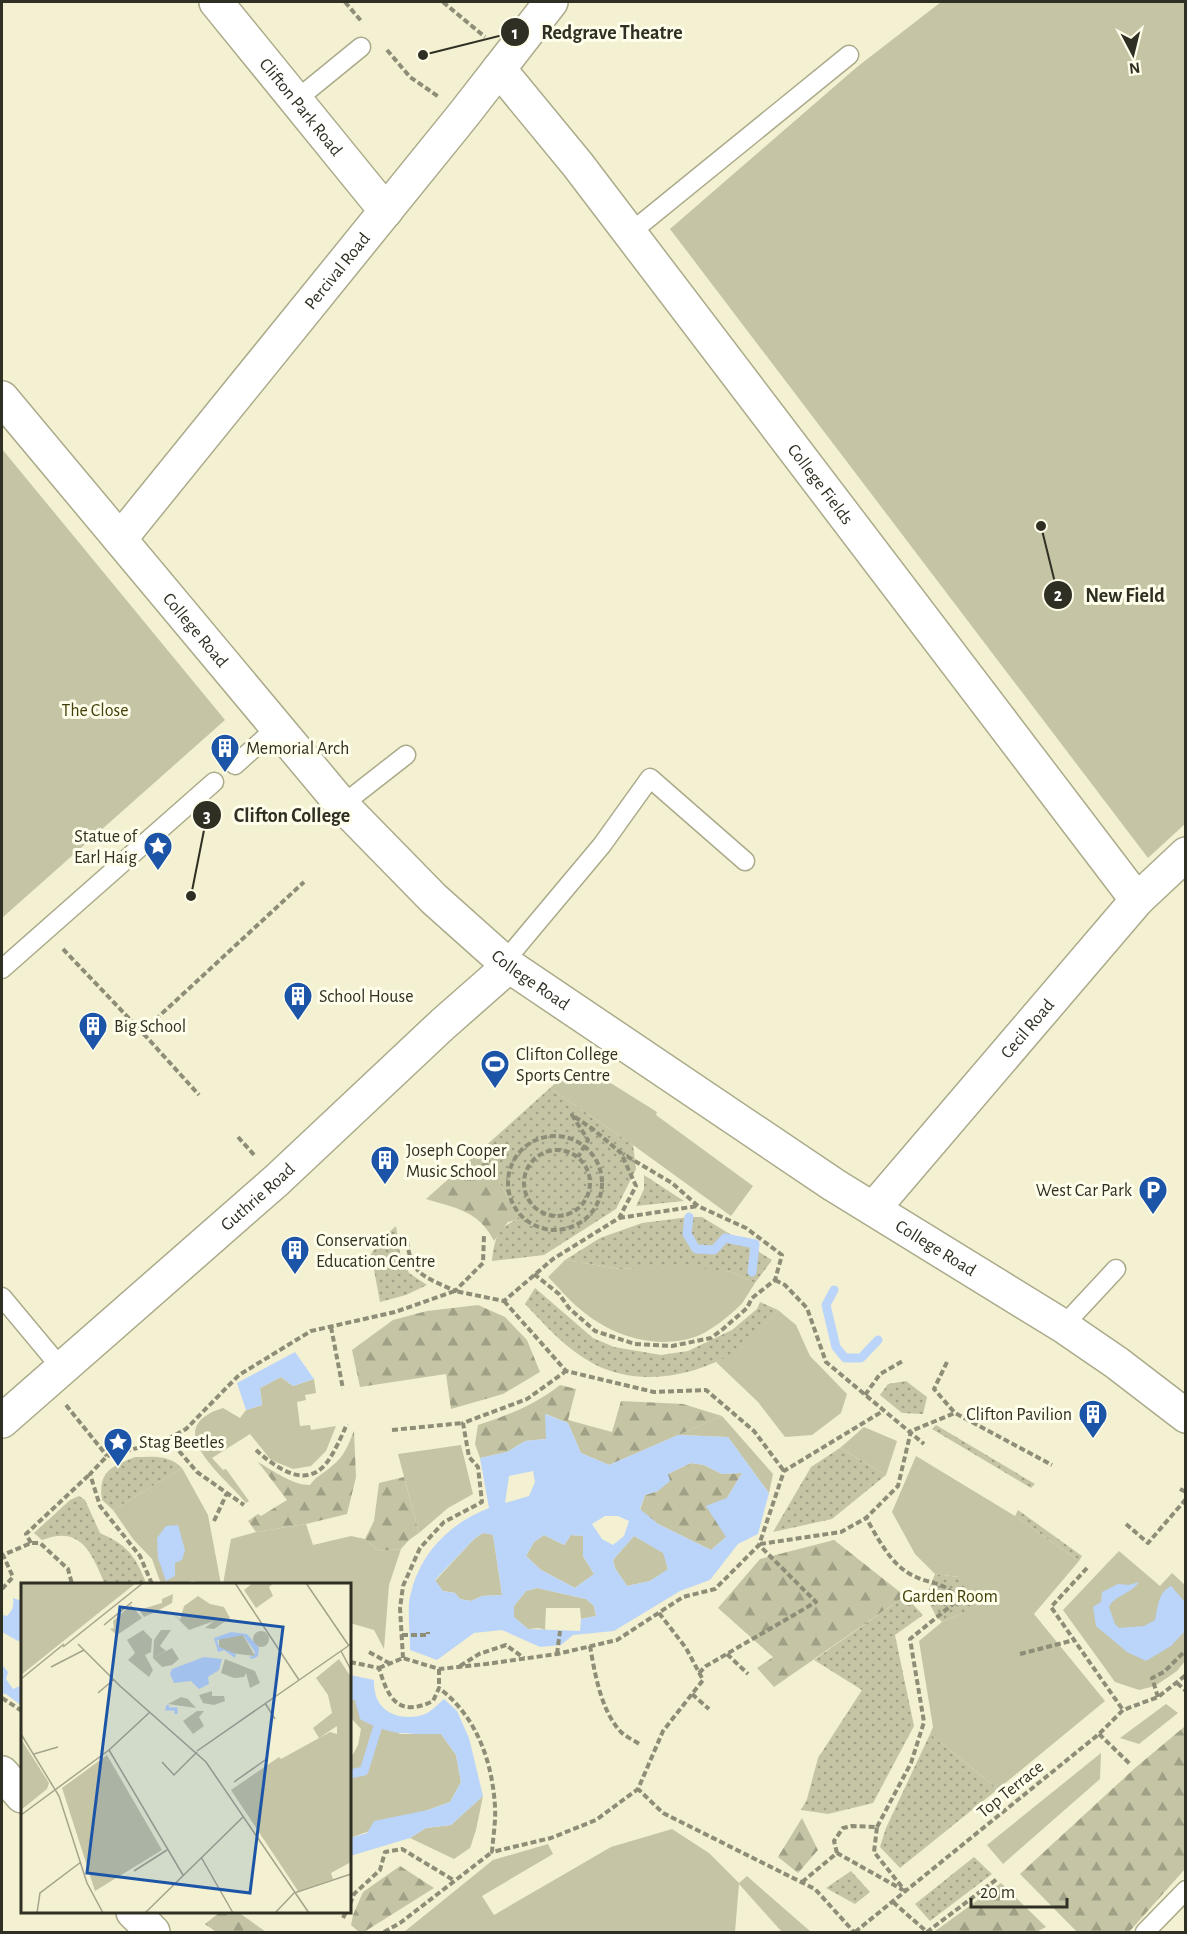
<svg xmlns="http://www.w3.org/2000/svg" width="1187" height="1934" font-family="'Alegreya Sans',sans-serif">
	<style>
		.green { fill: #c5c4a5 }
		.forest { fill: url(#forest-firs) }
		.garden { fill: url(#garden-dots) }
		.water { fill: #bbd4f9; fill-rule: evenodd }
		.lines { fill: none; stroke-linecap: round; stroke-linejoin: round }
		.stream { stroke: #bbd4f9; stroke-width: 9 }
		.lane-casing { stroke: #abaa8b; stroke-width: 21 }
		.street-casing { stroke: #abaa8b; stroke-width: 36 }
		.path { stroke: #8e8d77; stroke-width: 4; stroke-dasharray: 6 3; stroke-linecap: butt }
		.lane { stroke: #fff; stroke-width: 18 }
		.street { stroke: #fff; stroke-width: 33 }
		.labels { text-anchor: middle; stroke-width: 6; stroke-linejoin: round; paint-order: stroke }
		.street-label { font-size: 18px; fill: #302f23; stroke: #fffeea }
		.park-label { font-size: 18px; fill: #433f09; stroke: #fffeea }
		.poi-label { font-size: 18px; fill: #302f23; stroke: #fffeea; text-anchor: start }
		.inset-river { fill: none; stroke: #bbd4f9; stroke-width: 3 }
		.inset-road { fill: none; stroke: #a5a38b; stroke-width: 1.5 }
		.view { fill: #1c55a7; fill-opacity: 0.15; stroke: #1c55a7; stroke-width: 3 }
		.inset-edge { fill: none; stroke: #302f23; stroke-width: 3 }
		.leader { fill: none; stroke: #302f23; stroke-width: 2 }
		.callout-dot { fill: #302f23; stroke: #fffeea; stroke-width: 2 }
		.mark-label { font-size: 18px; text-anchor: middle; font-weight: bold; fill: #fff }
		.callout-label { font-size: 20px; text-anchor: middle; font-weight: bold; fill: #302f23; stroke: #fffeea; stroke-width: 6; stroke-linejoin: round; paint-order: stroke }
	</style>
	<defs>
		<pattern id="forest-firs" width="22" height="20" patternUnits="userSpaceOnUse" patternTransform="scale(1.5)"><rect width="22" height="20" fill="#c5c4a5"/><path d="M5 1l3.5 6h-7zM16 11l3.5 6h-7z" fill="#a0a086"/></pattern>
		<pattern id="garden-dots" width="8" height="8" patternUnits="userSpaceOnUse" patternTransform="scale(1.5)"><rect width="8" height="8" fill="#c5c4a5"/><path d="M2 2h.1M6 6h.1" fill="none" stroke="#a0a086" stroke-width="1.8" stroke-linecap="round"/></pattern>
	</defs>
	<rect width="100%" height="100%" fill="#f3f1d1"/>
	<g class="green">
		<polygon points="941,2 1183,2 1185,6 1186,823 1148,858 670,229 857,67"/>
		<polygon points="2,449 225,720 2,918"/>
		<polygon points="571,1077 585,1077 609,1082 657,1112 656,1115 753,1186 731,1216 633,1145 550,1088 559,1080"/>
		<path d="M565,1260L620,1269L687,1265L732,1272L755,1283C751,1289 747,1296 743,1302C734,1313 708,1333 695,1337C655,1350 611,1336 580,1309C568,1300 559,1287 548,1277Z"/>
		<path d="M778,1310L796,1325L810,1356L847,1394L841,1413L812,1435L785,1437L758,1402L716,1362C741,1349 760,1332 778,1310Z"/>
		<path d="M281,1377L293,1386L314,1379L316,1393L305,1395L306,1400L297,1402L300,1426L310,1425L311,1430L336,1426L326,1451L311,1466L293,1469L271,1460L250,1434L212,1458L223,1470L226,1469L249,1501L246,1503C224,1476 158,1428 223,1408L240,1418L246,1410L262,1405L260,1388Z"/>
		<polygon points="722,1416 773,1474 769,1493 728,1437 678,1435"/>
		<polygon points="864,1427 897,1441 886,1475 840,1448"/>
		<polygon points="461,1445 473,1494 448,1508 419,1533 398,1454"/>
		<polygon points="916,1456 1015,1516 1079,1561 1034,1614 1105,1701 998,1789 930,1734 933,1727 919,1641 942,1622 963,1613 959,1577 935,1574 915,1554 892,1512"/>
		<polygon points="182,1468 208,1515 221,1584 202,1584 193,1581 179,1584 161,1584 152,1559 133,1539 113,1510"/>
		<polygon points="306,1524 313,1545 351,1536 365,1539 379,1551 401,1549 389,1585 384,1649 374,1630 350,1623 350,1584 223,1584 231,1539 256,1532"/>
		<polygon points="483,1533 493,1534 502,1595 482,1596 471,1601 460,1599 455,1593 443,1591 435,1581 474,1539"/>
		<polygon points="544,1535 564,1545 571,1535 583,1536 583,1556 594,1574 575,1588 541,1570 526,1556 534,1542"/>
		<polygon points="634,1536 664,1553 668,1570 650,1581 627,1586 615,1568 613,1560"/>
		<polygon points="1119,1551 1160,1586 1172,1573 1185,1585 1185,1661 1177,1671 1155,1686 1139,1690 1115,1682 1063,1610"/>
		<polygon points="537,1588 586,1599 594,1606 596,1616 581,1619 580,1608 546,1608 545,1630 539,1628 528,1629 514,1617 514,1606 526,1591"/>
		<polygon points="350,1700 355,1700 400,1734 441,1734 456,1755 461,1782 450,1802 350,1838 350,1755 352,1756 358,1745 361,1729 350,1717"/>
		<polygon points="1166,1704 1178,1713 1139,1744 1120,1738"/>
		<polygon points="1101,1753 1100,1779 1003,1864 987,1845"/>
		<polygon points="483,1796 476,1830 470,1848 454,1859 410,1838 426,1828 451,1825"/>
		<polygon points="672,1829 709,1853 739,1883 747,1876 811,1932 782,1932 739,1884 735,1932 404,1932 493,1860 548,1844 553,1854 482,1896 494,1915 611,1847"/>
	</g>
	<g class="forest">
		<path d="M481,1150L520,1219L508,1222L494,1241C479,1211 456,1208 426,1199Z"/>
		<polygon points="478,1305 505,1317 527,1340 540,1372 503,1394 451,1409 446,1374 360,1387 352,1350 393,1320 427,1311"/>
		<path d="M560,1385L576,1389L568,1420L612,1432L621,1401L683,1404L722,1416L609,1465L581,1453L568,1423L546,1414V1439L525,1441L507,1452L480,1458L475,1444L478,1425C508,1415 535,1405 560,1385Z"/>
		<path d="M354,1431L356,1477L347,1514L306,1524L256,1532L248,1521L258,1514L261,1516L287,1500L258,1462C274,1471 292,1485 310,1485C317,1475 325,1473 333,1465C344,1457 349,1443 354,1431Z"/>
		<polygon points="691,1463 704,1465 722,1474 742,1473 727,1498 726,1537 711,1550 658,1524 640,1510 645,1495 658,1491 668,1474"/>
		<polygon points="404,1477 419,1533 409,1540 401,1549 379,1551 365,1539 374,1521 379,1483"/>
		<polygon points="834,1540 905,1596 774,1687 757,1668 773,1657 718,1608 760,1559"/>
		<polygon points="1184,1727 1186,1728 1185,1869 1129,1932 1077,1932 1020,1874 1135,1768"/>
		<polygon points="802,1818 818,1850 798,1873 778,1857"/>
		<polygon points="400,1866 434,1888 364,1932 359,1932 351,1925 353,1915 363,1892"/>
		<polygon points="1001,1883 1046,1927 1036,1932 934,1932"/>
		<polygon points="220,1912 238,1912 266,1932 216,1932 205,1924"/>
	</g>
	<g class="garden">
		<path d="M550,1088L633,1145L636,1169L616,1209L544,1255L492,1261C494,1240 498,1225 520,1219L481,1150Z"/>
		<polygon points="644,1175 684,1201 636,1206 644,1189"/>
		<polygon points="689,1217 702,1217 772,1260 755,1283 732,1272 687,1266 620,1269 565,1260 600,1238 642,1223"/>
		<polygon points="396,1226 400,1253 409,1273 427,1285 406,1295 380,1302 371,1254 381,1240"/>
		<path d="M535,1288L593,1338L614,1347L661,1355L688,1351L732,1330L757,1309L760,1302L778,1310C765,1325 752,1342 735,1352C694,1377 638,1387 594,1364C566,1349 546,1326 525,1304Z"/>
		<polygon points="906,1381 927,1397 923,1414 902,1413 880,1395 888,1384"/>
		<polygon points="936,1425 1035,1484 1031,1488 932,1429"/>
		<polygon points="840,1448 886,1475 832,1519 773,1532 811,1467"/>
		<path d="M135,1457C152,1457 169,1454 182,1468L113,1510L102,1500C98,1471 111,1467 135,1457Z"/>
		<path d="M79,1496L85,1500L100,1533C126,1545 134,1553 145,1580L143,1584H105C92,1555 82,1524 42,1540L34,1533L70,1500Z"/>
		<polygon points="1018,1510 1082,1556 1079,1561 1015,1516"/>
		<polygon points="935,1574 959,1577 973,1586 976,1602 963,1613 942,1622 936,1616 926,1597"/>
		<polygon points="905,1596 923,1615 895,1635 914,1726 873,1803 828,1814 801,1810 807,1799 818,1758 862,1690 814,1660"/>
		<polygon points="930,1734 998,1789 900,1868 880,1847 886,1828"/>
		<polygon points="974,1857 992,1874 930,1921 915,1904"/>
		<polygon points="851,1871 870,1892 855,1904 826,1888"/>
	</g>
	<g class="water">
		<polygon points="295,1352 314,1379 293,1386 281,1377 260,1388 262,1405 246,1410 237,1383"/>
		<path d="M545,1414L568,1423L581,1453L609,1465L678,1435L728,1437L769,1493L758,1534L738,1544L710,1580L680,1591L614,1631L573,1635L561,1645L540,1647L502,1630L474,1633L437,1660L410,1650C410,1634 408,1618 409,1603C409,1597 412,1591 413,1585C425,1548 453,1522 489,1508L480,1458L507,1452L525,1441L546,1439ZM691,1463L704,1465L722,1474L742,1473L727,1498L706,1506L726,1537L711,1550L658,1524L640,1509L645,1495L658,1491L670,1481L668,1474ZM533,1471L535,1482L529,1496L505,1503L509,1476ZM605,1516H618L629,1521L624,1536L613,1545L602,1539L592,1524ZM483,1533L493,1535L502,1595L482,1596L471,1601L460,1599L455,1593L443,1591L435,1580L474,1539ZM544,1535L564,1545L571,1535L583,1536V1556L594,1574L575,1588L541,1570L526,1556L534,1542ZM634,1536L663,1553L668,1569L650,1581L627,1586L615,1568L613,1560ZM537,1588L586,1599L594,1606L596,1616L581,1619L580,1631L528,1629L514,1617V1606L526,1591Z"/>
		<polygon points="178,1525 185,1550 182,1560 175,1563 175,1576 166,1581 158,1558 157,1538 166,1526"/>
		<path d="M1139,1582C1131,1594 1115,1595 1109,1607L1115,1624L1119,1628L1144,1626L1155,1620C1158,1607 1158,1592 1171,1586L1185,1602V1631L1171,1646L1146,1661L1127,1652L1096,1626L1093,1607L1101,1602L1102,1592L1118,1584L1129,1585Z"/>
		<path d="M13,1598L22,1601V1640L18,1641L2,1632V1615L7,1616C13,1610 14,1606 13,1598Z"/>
		<polygon points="3,1666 8,1672 6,1679 13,1689 22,1685 22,1706 6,1694 2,1694"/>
		<path d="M350,1675L374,1680C374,1688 375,1697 380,1704C389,1717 410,1720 425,1714C432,1711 438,1704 444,1699L457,1711L469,1738L483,1796L451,1825L426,1828L410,1838L350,1856V1838L367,1833L374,1821L428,1810L450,1802L461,1782L456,1755L441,1734C409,1734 389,1736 360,1719L355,1700H350Z"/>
	</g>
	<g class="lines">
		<g class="stream">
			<polyline points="689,1217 687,1234 696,1249 714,1250 725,1238 755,1244 752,1272"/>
			<polyline points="834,1290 826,1305 836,1347 845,1358 861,1358 878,1340"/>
			<polyline points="350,1774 364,1771 377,1729"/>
		</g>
		<g class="lane-casing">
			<g id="lane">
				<polyline points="296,100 361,47"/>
				<polyline points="630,233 849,55"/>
				<polyline points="235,765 276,728"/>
				<polyline points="342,805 406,755"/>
				<polyline points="504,962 602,845 650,778 745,861"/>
				<polyline points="2,969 214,782"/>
				<polyline points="2,1297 62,1369"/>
				<polyline points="1063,1326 1116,1269"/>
				<polyline points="1145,1932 1186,1890"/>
			</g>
		</g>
		<g class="street-casing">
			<g id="street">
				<path id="s1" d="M216,2L386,211"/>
				<path id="s2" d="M499,69L578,165L1137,900"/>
				<path id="s3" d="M2,398L342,805L434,899L509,966L834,1185L1063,1326L1117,1363L1186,1416"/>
				<path id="s4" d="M120,539L464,114L551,2"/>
				<path id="s5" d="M874,1208L1137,900L1186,854"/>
				<path id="s6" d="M2,1421L277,1180L443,1024L509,966"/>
				<polyline points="2,1773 22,1796"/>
				<polyline points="133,1912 153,1932"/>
			</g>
		</g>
		<g class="path">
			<polyline points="345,2 362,22"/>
			<polyline points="443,2 485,37"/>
			<polyline points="387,50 410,77 439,97"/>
			<polyline points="63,949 142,1032 199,1095"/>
			<polyline points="142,1032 304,882"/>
			<circle cx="555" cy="1183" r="47"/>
			<polyline points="238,1137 255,1156"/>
			<circle cx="557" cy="1183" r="33"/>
			<polyline points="619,1218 698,1206"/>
			<path d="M407,1241C411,1276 426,1277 455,1291L483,1263L484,1235"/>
			<polyline points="534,1274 559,1294 569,1308 595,1331 635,1344 672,1346 711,1338 723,1329 747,1308 752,1298 775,1280 782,1255 746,1228 698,1206 672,1183 623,1154"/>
			<polyline points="775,1280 785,1285 807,1308 826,1362 924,1444"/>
			<polyline points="504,1301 566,1371 654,1392 706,1390 754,1431 784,1471"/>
			<polyline points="331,1327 343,1389"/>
			<polyline points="947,1362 934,1389 955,1413"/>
			<polyline points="865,1395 880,1374 903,1361"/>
			<polyline points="66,1405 107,1456"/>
			<polyline points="392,1430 463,1423"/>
			<polyline points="164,1441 179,1451 197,1472 244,1505"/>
			<path d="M256,1450C277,1469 309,1492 330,1458C337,1447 342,1435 347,1424"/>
			<polyline points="1180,1489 1186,1492"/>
			<polyline points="214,1521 227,1493"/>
			<polyline points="1126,1524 1148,1543 1186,1499"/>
			<polyline points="31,1543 26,1534 90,1474"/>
			<polyline points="760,1544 841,1532 866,1518"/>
			<polyline points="1087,1568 1051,1607 1123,1710"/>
			<polyline points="152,1584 140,1556 100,1506 90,1474 107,1456 164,1441 186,1429 239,1375 311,1331 395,1312 455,1291 504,1301 553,1259 619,1218 636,1186 621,1153 594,1130 572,1115 588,1140 578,1157"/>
			<polyline points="2,1589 13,1577 3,1555 31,1543 40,1543 68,1569 72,1584"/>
			<polyline points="659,1613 686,1648 703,1680 663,1731 638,1789 663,1813 815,1889 854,1932"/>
			<polyline points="402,1635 428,1635 428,1632"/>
			<path d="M590,1646C595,1674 601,1711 621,1732C626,1737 635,1741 641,1745"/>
			<polyline points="369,1652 389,1663"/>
			<polyline points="557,1654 560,1631"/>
			<polyline points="727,1654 748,1674"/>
			<polyline points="1020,1654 1074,1640"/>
			<polyline points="403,1658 400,1608 403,1586 420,1548 444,1522 482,1502 478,1467 469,1457 463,1423 527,1399 566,1371"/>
			<path d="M350,1662L379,1668C388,1698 398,1718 433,1701L439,1688C476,1716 492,1760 495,1806C496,1821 493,1837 492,1852L551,1838L596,1820L638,1789"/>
			<polyline points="460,1666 479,1654 506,1645 524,1658"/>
			<polyline points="379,1668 403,1658 439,1669 486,1664 557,1654 617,1640 683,1597 715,1589 759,1545 784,1471 883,1411"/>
			<polyline points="439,1669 439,1688"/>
			<polyline points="699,1673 706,1666 816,1602 759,1545"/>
			<polyline points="1177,1683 1186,1691"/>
			<polyline points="692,1694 709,1709"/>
			<polyline points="1158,1697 1152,1678 1164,1672 1186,1650"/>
			<polyline points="2,1698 22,1711"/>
			<polyline points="1099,1734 1130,1764"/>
			<path d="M877,1827L911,1763L924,1722L910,1639L958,1600C946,1581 932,1585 914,1576C891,1566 878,1538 866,1518L898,1486L911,1431L955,1413L1052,1465"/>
			<polyline points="837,1853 834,1841 843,1828 852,1826 877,1827 874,1852 906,1892"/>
			<polyline points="802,1882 837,1853 903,1890"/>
			<polyline points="893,1902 927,1932 997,1879"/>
			<polyline points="350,1904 354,1894 380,1870 385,1852 402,1849 455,1881"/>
			<polyline points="343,1918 346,1912"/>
			<polyline points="384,1932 400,1923 492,1852"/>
			<polyline points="855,1932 1099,1734 1123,1710 1158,1697 1186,1675"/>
		</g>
		<use href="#lane" class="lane"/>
		<use href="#street" class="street"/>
	</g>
	<defs>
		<g id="building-pin" transform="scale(1.5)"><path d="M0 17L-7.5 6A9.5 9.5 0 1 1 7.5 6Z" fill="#1c55a7" stroke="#fffeea"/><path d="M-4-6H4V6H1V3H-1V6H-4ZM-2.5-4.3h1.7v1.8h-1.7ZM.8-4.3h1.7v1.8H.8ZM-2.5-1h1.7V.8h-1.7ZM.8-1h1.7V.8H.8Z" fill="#fff"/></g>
		<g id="sight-pin" transform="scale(1.5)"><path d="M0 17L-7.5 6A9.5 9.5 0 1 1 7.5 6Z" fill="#1c55a7" stroke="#fffeea"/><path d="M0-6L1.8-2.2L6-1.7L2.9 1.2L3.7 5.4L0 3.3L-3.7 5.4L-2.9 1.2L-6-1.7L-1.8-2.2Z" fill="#fff"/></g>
		<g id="stadium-pin" transform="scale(1.5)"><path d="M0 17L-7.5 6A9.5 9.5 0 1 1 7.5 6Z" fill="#1c55a7" stroke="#fffeea"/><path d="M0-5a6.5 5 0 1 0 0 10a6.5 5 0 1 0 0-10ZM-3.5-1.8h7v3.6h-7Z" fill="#fff"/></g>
		<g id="parking-pin" transform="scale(1.5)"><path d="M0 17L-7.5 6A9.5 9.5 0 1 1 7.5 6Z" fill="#1c55a7" stroke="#fffeea"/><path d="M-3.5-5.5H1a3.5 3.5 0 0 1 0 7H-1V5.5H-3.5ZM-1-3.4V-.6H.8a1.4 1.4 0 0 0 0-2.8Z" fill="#fff"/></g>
	</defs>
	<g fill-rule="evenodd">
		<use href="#building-pin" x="225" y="748"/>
		<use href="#sight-pin" x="158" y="846"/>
		<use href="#building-pin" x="298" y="996"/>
		<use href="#building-pin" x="93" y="1026"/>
		<use href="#stadium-pin" x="495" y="1064"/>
		<use href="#building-pin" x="385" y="1160"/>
		<use href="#parking-pin" x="1153" y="1190"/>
		<use href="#building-pin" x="295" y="1250"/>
		<use href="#building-pin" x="1093" y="1414"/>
		<use href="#sight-pin" x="118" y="1442"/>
	</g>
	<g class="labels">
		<g class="street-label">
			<text dy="6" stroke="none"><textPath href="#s1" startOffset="135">Clifton Park Road</textPath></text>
			<text dy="6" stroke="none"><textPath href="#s4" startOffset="345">Percival Road</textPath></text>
			<text dy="6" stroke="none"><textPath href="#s2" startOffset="525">College Fields</textPath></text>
			<text dy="6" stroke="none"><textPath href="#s3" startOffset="302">College Road</textPath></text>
			<text dy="6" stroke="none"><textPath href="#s3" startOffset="788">College Road</textPath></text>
			<text dy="6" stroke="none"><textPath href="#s5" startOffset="236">Cecil Road</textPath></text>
			<text dy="6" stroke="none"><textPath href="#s6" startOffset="340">Guthrie Road</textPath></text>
			<text dy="6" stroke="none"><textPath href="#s3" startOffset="1274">College Road</textPath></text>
			<text transform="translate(1010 1789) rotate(-39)" y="6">Top Terrace</text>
		</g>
		<g class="park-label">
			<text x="95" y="716">The Close</text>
			<text x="950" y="1602">Garden Room</text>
		</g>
		<g class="poi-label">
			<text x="246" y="754">Memorial Arch</text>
			<text x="137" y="842" text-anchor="end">Statue of<tspan x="137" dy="21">Earl Haig</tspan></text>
			<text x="319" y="1002">School House</text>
			<text x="114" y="1032">Big School</text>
			<text x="516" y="1060">Clifton College<tspan x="516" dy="21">Sports Centre</tspan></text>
			<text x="406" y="1156">Joseph Cooper<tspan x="406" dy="21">Music School</tspan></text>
			<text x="1132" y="1196" text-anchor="end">West Car Park</text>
			<text x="316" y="1246">Conservation<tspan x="316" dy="21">Education Centre</tspan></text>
			<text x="1072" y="1420" text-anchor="end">Clifton Pavilion</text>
			<text x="139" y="1448">Stag Beetles</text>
		</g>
	</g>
	<g transform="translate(21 1583)">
		<rect width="330" height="330" fill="#f3f1d1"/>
		<path d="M0,0H115L0,92ZM232,0H253L248,4L252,13L235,25L223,7ZM177,13L189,21L203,24L209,35L193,46L184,45L193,38L168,47L150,29L159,37L163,23ZM122,47L131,56L130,69L124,72L132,87L128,94L107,77L114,70L106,57ZM210,51L222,52L234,73L209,70L198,64V54ZM204,76L234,88L239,100L229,105L225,90L223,94L213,95L200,90ZM318,76L330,94V279L310,290L312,296L277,308L210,207L258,174L260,176L309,149L316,151V143L298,155L292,145L311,130L307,112L295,95ZM160,114L167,116L175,125L147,121ZM0,156L28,200L26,206L0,227ZM86,172L141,267L74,308L41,205Z" fill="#c5c4a5"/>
		<path d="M50,0H73L68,6L73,22L69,25L63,22L54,14ZM152,11L151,20L136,28L123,34L118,27L141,20V16ZM110,22L121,35L96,52L89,46L93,45L92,38ZM232 56a8 8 0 1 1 16 0a8 8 0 1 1-16 0ZM151,65L158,76L151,82L141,84L132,75ZM191,108V113H203L204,118L193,122L182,120L178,112Z" fill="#c5c4a5"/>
		<path d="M140,47H150L139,63L145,68L132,75L133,57ZM176,128H183L178,134L183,143L172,151L162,138Z" fill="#c5c4a5"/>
		<path d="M210,49L226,51L238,65L237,73L232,76L227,74L233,73L234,69L222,52L196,57L198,64L215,71L214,75L203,67L197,69L193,55ZM183,74L201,76L198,87L187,94L188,101L178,106L170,98L153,100L149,91L151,86Z" fill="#bbd4f9"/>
		<path class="inset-river" d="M147,122L146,126H155V131"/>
		<path class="inset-road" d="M214,0L278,97M285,0L328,63M83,42L111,19M57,61L99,103L185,179L288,330M42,64L122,0M320,68L330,87M30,84L63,67M0,96L43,61M77,110L92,97M244,120L254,136M0,151L38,213L66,300L82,330M88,167L162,292M176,168L330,61M13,171L37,164M141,179L153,192L176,169M213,199L247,175M0,232L88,167L129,129M180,274L212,330M113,288L146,267M273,310L330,291M16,330L19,310L60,279M124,330L222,234M254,330L273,310"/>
		<path class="view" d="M99,24L262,44L229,310L66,290Z"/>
		<rect width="330" height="330" class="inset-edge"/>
	</g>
	<path class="leader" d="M423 55L515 32M1041 526L1058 595M191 896L207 815"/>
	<g class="callout-dot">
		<circle cx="423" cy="55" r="6"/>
		<circle cx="1041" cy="526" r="6"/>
		<circle cx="191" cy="896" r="6"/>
		<circle cx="515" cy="32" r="15"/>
		<circle cx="1058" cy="595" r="15"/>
		<circle cx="207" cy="815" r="15"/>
	</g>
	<g class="mark-label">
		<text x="515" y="39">1</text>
		<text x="1058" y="601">2</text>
		<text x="207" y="822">3</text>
	</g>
	<g class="callout-label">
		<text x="612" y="39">Redgrave Theatre</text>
		<text x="1125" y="602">New Field</text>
		<text x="292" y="822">Clifton College</text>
	</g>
	<rect width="1187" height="1934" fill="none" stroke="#302f23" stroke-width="6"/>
	<g transform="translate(1133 54) rotate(173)" stroke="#fffeea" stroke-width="4.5" paint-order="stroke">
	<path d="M0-4.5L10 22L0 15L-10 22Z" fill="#302f23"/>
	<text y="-9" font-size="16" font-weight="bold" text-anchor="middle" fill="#302f23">N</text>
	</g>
	<path d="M971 1898v9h96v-9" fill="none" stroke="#302f23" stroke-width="3"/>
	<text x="980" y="1898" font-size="18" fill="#302f23" stroke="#fffeea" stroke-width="4.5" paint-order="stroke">20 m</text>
</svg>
